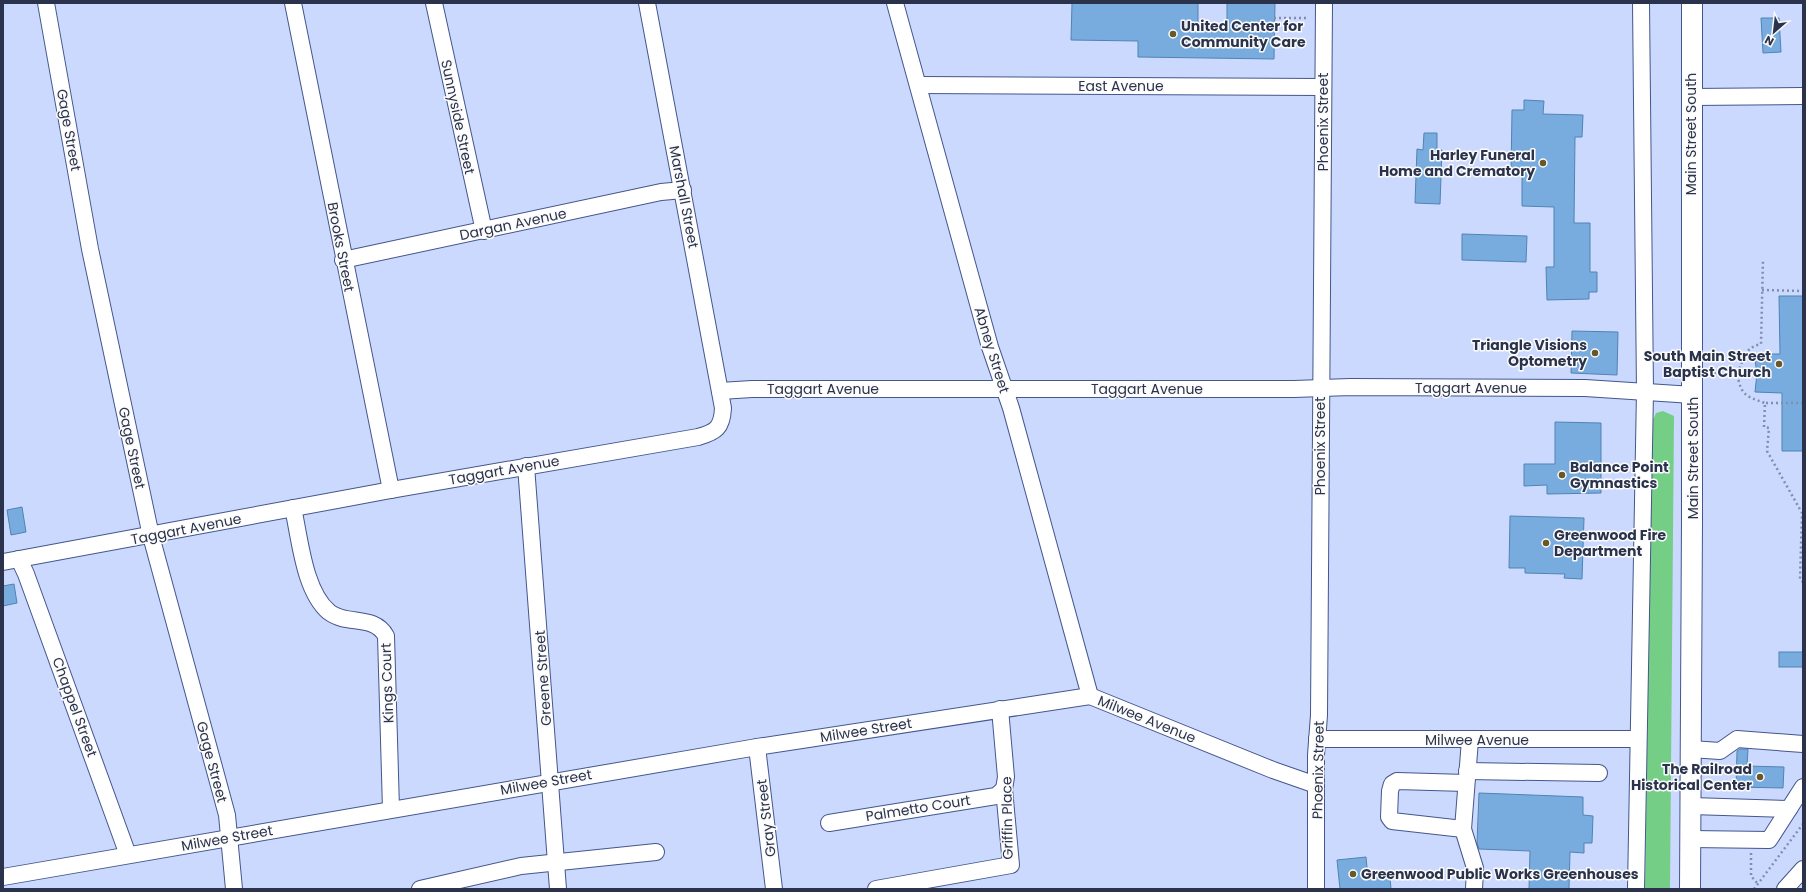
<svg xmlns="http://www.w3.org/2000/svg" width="1806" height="892" font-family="Poppins,sans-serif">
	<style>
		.green { fill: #75ce85 }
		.building { fill: #79acde; stroke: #5183b2 }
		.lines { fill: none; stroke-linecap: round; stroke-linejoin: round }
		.minor-casing { stroke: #44568c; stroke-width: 18 }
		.major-casing { stroke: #44568c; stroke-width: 22 }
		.path { stroke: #818dac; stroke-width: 2.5; stroke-dasharray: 2 3; stroke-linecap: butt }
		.minor { stroke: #fff; stroke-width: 16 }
		.major { stroke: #fff; stroke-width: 20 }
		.poi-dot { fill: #6a5726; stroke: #fbfbfb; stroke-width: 1.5 }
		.labels { text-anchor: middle; stroke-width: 3; stroke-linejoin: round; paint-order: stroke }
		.poi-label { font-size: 14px; font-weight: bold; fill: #2a334b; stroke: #fbfbfb; text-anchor: start }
		.street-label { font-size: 14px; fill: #2a334b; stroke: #fbfbfb }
	</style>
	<rect width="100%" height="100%" fill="#cbd9ff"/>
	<polygon class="green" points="1663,411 1674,416 1670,889 1645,889 1652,422 1656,413"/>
	<g class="building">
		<polygon points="1072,3 1198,3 1198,29 1227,29 1227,3 1275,3 1274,59 1138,57 1138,41 1071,40"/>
		<polygon points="1761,18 1779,18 1781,52 1763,53"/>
		<polygon points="1524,100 1544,101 1543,114 1583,115 1582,137 1575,137 1574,223 1590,223 1590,272 1597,272 1597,292 1589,292 1589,299 1547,300 1546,267 1554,267 1554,207 1522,206 1522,174 1511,173 1512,110 1524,110"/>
		<polygon points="1424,133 1437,133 1437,150 1442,150 1440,204 1415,203 1417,149 1423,150"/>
		<polygon points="1462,234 1527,236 1526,262 1462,260"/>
		<polygon points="1779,296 1803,296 1803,451 1782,451 1782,393 1755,392 1757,373 1754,354 1780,354"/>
		<polygon points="1572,331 1618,332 1617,375 1571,373"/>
		<polygon points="1555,422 1601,423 1601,493 1547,494 1547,485 1524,486 1524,464 1555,464"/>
		<polygon points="22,507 26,532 11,535 7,510"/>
		<polygon points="1510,516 1584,518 1582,579 1564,578 1565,574 1525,573 1525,568 1509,568"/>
		<polygon points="14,584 17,603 3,606 3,586"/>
		<rect x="1779" y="652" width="24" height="15"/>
		<polygon points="1740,749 1748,749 1747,766 1784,767 1783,788 1736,787 1737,751"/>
		<polygon points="1479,793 1583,797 1583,815 1593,816 1592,843 1584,843 1584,853 1570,852 1569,889 1529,889 1530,851 1479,849 1477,843"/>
		<polygon points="1366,857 1368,878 1390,877 1391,889 1340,889 1337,860"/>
	</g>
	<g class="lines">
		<g class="minor-casing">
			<g id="minor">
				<polyline points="46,3 90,249 151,536 227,815 234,889"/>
				<polyline points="293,3 391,490"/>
				<polyline points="434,3 484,231"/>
				<polyline points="895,3 990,347 1011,408 1090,696"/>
				<polyline points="918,85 1323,87"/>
				<polyline points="1691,97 1803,96"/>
				<polyline points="343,260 661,192 683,190"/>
				<polyline points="720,391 752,389 1294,389 1350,387 1585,388 1693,395"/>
				<polyline points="526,466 558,889"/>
				<path d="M293,508C300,539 304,591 329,612C347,626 374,614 386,636L391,809"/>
				<polyline points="19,559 26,574 128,855"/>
				<path d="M3,562L391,490L698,437C716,432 722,428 723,408L647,3"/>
				<polyline points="1090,696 1273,770 1316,785"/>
				<polyline points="1317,739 1637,739"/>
				<polyline points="1470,740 1463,829 1475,868 1474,889"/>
				<polyline points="757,747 774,889"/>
				<polyline points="1691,749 1720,751 1737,739 1803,744"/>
				<polyline points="1467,771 1599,773"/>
				<polyline points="1691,806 1789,809"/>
				<polyline points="829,823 996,796 1004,789"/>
				<polyline points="1463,829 1392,821 1389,817 1390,791 1392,784 1397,781 1466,783"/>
				<polyline points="1691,839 1769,840 1803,787"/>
				<polyline points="3,877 757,747 1090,696"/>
				<polyline points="420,889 521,866 656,852"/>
				<polyline points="876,889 1011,865 1004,789 1006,777 1000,709"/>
				<polyline points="1316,889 1316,755 1319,715 1324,3"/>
				<polyline points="1636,889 1645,391 1641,3"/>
				<polyline points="1785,889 1803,869"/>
			</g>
		</g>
		<g class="major-casing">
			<polyline id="major" points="1690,889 1692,521 1692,3"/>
		</g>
		<g class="path">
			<polyline points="1274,18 1309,18"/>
			<polyline points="1762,290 1803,291"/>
			<path d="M1714,373H1737C1741,395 1745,396 1765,403"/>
			<path d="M1737,373C1745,359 1743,348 1761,344L1763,259"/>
			<polyline points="1803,403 1765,403 1764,427 1769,428 1767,451 1802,513 1800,579 1803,582"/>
			<polyline points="1751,853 1751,876 1758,884"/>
			<polyline points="1754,889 1803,824"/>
		</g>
		<use href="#minor" class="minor"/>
		<use href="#major" class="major"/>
	</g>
	<g class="poi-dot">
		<circle cx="1173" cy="34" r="4"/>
		<circle cx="1543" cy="163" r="4"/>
		<circle cx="1595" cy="353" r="4"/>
		<circle cx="1779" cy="364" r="4"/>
		<circle cx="1562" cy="475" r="4"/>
		<circle cx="1546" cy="543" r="4"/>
		<circle cx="1760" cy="777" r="4"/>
		<circle cx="1353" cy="874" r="4"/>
	</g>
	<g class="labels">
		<g class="poi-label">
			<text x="1181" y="31">United Center for<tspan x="1181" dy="16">Community Care</tspan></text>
			<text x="1535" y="160" text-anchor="end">Harley Funeral<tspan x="1535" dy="16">Home and Crematory</tspan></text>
			<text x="1587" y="350" text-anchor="end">Triangle Visions<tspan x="1587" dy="16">Optometry</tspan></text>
			<text x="1771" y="361" text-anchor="end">South Main Street<tspan x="1771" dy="16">Baptist Church</tspan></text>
			<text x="1570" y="472">Balance Point<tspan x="1570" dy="16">Gymnastics</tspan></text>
			<text x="1554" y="540">Greenwood Fire<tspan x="1554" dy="16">Department</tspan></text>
			<text x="1752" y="774" text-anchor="end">The Railroad<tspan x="1752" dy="16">Historical Center</tspan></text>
			<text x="1361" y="879">Greenwood Public Works Greenhouses</text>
		</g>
		<g class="street-label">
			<text x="1121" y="91">East Avenue</text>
			<text transform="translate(458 117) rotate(78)" y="5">Sunnyside Street</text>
			<text transform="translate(1323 122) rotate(-90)" y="5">Phoenix Street</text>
			<text transform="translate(69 130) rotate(80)" y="5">Gage Street</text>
			<text transform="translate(1691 134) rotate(-90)" y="5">Main Street South</text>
			<text transform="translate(684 197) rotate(79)" y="5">Marshall Street</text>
			<text transform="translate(513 224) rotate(-12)" y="5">Dargan Avenue</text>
			<text transform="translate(341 247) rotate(79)" y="5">Brooks Street</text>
			<text transform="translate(992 350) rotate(73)" y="5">Abney Street</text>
			<text x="1471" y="393">Taggart Avenue</text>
			<text x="823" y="394">Taggart Avenue</text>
			<text x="1147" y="394">Taggart Avenue</text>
			<text transform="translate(1320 446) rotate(-90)" y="5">Phoenix Street</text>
			<text transform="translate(132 448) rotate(78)" y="5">Gage Street</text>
			<text transform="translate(1693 458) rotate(-90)" y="5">Main Street South</text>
			<text transform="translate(504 470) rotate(-10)" y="5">Taggart Avenue</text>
			<text transform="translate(186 529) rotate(-11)" y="5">Taggart Avenue</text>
			<text transform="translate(543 678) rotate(-94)" y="5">Greene Street</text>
			<text transform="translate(387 683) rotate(-92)" y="5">Kings Court</text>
			<text transform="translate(75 707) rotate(70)" y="5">Chappel Street</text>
			<text transform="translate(1147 719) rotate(22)" y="5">Milwee Avenue</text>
			<text transform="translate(866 730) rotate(-9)" y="5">Milwee Street</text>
			<text x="1477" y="745">Milwee Avenue</text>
			<text transform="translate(212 762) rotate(75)" y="5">Gage Street</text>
			<text transform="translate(1318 770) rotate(-89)" y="5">Phoenix Street</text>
			<text transform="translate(546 782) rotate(-10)" y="5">Milwee Street</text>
			<text transform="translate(918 808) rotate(-9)" y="5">Palmetto Court</text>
			<text transform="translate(766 818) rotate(-97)" y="5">Gray Street</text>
			<text transform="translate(1007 818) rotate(-91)" y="5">Griffin Place</text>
			<text transform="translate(227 838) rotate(-10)" y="5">Milwee Street</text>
		</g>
	</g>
	<rect width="1806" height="892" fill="none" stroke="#2a334b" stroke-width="8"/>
	<g transform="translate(1774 32) rotate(208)" stroke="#fbfbfb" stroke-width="3" paint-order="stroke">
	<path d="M0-3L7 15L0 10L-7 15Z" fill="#2a334b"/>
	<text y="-6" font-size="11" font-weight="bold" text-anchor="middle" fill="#2a334b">N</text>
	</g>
</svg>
